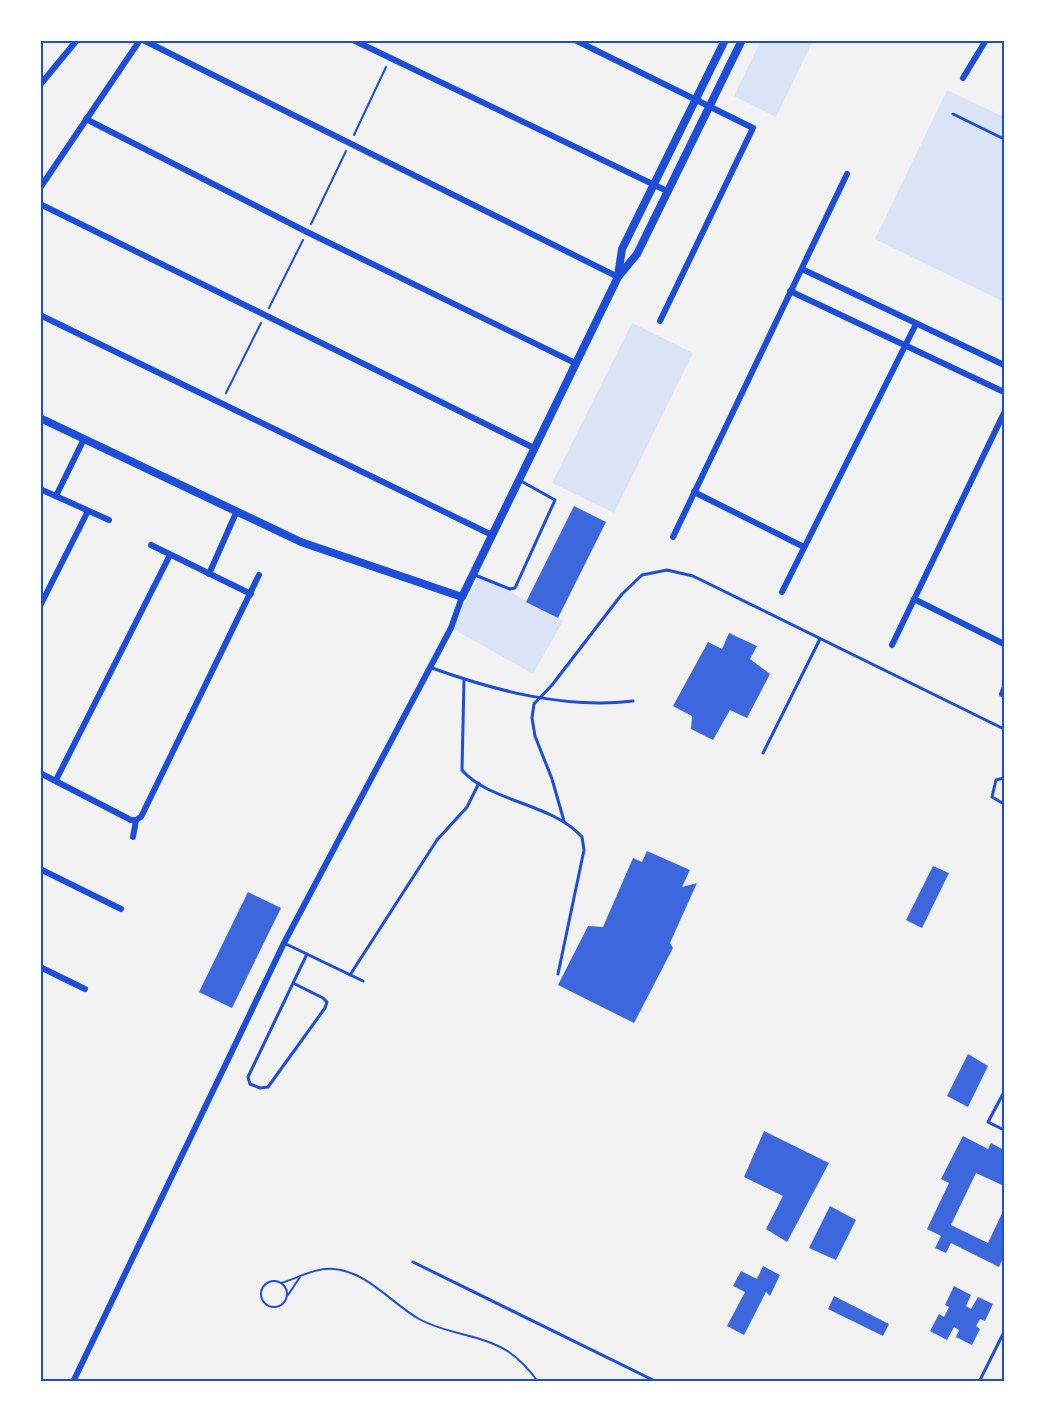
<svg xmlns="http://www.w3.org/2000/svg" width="1045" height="1422" font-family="'DM Sans',sans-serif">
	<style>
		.green { fill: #dbe4f7 }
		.building { fill: #3d67dc }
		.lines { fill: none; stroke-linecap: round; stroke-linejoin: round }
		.path { stroke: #1d4ed8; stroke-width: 2 }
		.service { stroke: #1d4ed8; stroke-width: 3 }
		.minor { stroke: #1d4ed8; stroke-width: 6 }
		.tertiary { stroke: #1d4ed8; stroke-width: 8 }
		.neatline { fill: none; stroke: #1d4ed8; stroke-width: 2 }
	</style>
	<rect width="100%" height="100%" fill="#f2f2f2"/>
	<g class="green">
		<polygon points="761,40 813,41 776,117 734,96"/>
		<polygon points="947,90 1004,117 1004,302 875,239"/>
		<polygon points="632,323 693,353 614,513 552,483"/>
		<polygon points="480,575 563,621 533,674 451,628"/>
	</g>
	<g class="building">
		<polygon points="574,506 606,522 558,618 526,602"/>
		<polygon points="729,633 757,646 750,659 770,674 747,718 730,710 713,740 691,729 692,716 673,706 708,642 722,649"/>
		<polygon points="647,851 690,870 682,887 697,883 670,943 673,948 634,1023 558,985 588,926 603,927 633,858 642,862"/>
		<polygon points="933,866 949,873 922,928 906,920"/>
		<polygon points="248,892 281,908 232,1008 199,992"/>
		<polygon points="968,1054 988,1066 968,1107 947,1096"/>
		<polygon points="764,1131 829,1163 787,1242 766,1229 783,1196 744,1177"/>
		<polygon points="963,1136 988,1149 991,1143 1004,1150 1004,1186 976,1173 951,1225 988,1243 1004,1209 1004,1256 999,1267 951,1243 946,1253 935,1248 941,1236 927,1229 949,1183 941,1179"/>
		<polygon points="830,1206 856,1220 836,1260 809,1248"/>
		<polygon points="763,1266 780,1275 770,1296 766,1292 744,1335 727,1326 745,1292 733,1286 741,1271 757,1279"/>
		<polygon points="954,1286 971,1295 966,1306 971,1309 978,1297 993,1304 985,1321 980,1319 976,1326 980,1329 972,1345 956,1337 959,1330 954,1327 947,1340 930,1331 939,1314 944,1317 949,1307 945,1305"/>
		<polygon points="834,1296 889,1324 883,1336 828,1309"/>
	</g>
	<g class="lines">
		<g class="path">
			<polyline points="354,135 386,67"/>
			<polyline points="311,224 346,151"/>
			<polyline points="269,308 303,240"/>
			<polyline points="226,393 261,323"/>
			<circle cx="274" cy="1294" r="13"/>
			<path d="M281,1283C298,1278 316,1267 334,1269C368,1272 391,1303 419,1319C448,1335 481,1334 509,1352C520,1360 530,1370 538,1382"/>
			<polyline points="288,1295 300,1277"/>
		</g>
		<g class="service">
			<polyline points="953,114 1004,139"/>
			<polyline points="475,575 510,589 515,588 555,500 521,481"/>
			<path d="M432,668C496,691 565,709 633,701"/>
			<path d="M464,680L462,770C489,802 552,803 582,837L584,850L558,974"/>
			<polyline points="763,753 820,639"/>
			<polyline points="1004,778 996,780 992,797 1004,804"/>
			<polyline points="564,821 552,779 535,736 532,718 534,704 552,685 622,594 642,575 667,570 693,576 1004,729"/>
			<polyline points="286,944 363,981"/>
			<polyline points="350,975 437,840 467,807 479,783"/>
			<polyline points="293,983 323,998 327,1002 325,1008 268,1087 260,1088 250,1084 248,1077 307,954"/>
			<polyline points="1004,1092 988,1122 1004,1130"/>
			<polyline points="413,1262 657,1382"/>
			<polyline points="979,1382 1004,1332"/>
		</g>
		<g class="minor">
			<polyline points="143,40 618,277"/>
			<polyline points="353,40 667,191"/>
			<polyline points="575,40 753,128 660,321"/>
			<polyline points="963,78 986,40"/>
			<polyline points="40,85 77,40"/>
			<polyline points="86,119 307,232 575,363"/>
			<polyline points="40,188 140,40"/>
			<polyline points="40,204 534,448"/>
			<polyline points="802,269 1004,365"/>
			<polyline points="790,291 1004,392"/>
			<polyline points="40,315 492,535"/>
			<polyline points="40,489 109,520"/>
			<polyline points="694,492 804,547"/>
			<polyline points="56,496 84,439"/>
			<polyline points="673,537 847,174"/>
			<polyline points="151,545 251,594"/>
			<polyline points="209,574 236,513"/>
			<polyline points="782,592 916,324"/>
			<polyline points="914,599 1004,644"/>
			<polyline points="40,606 88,511"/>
			<polyline points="892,645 1004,413"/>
			<polyline points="1002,694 1004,689"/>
			<polyline points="40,773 131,820 136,820"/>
			<polyline points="56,780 170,555"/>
			<polyline points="133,837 136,820 141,817 259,575"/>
			<polyline points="40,869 121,909"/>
			<polyline points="40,967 85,989"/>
			<polyline points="73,1382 284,943 451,628 462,597"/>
		</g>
		<g class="tertiary">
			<polyline points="618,276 622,249 725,40"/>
			<polyline points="40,418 301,542 462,597 618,277 637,254 742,40"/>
		</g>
	</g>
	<rect width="1045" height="1422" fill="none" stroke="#ffffff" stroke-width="84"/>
	<rect x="42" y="42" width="961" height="1338" class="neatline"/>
</svg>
